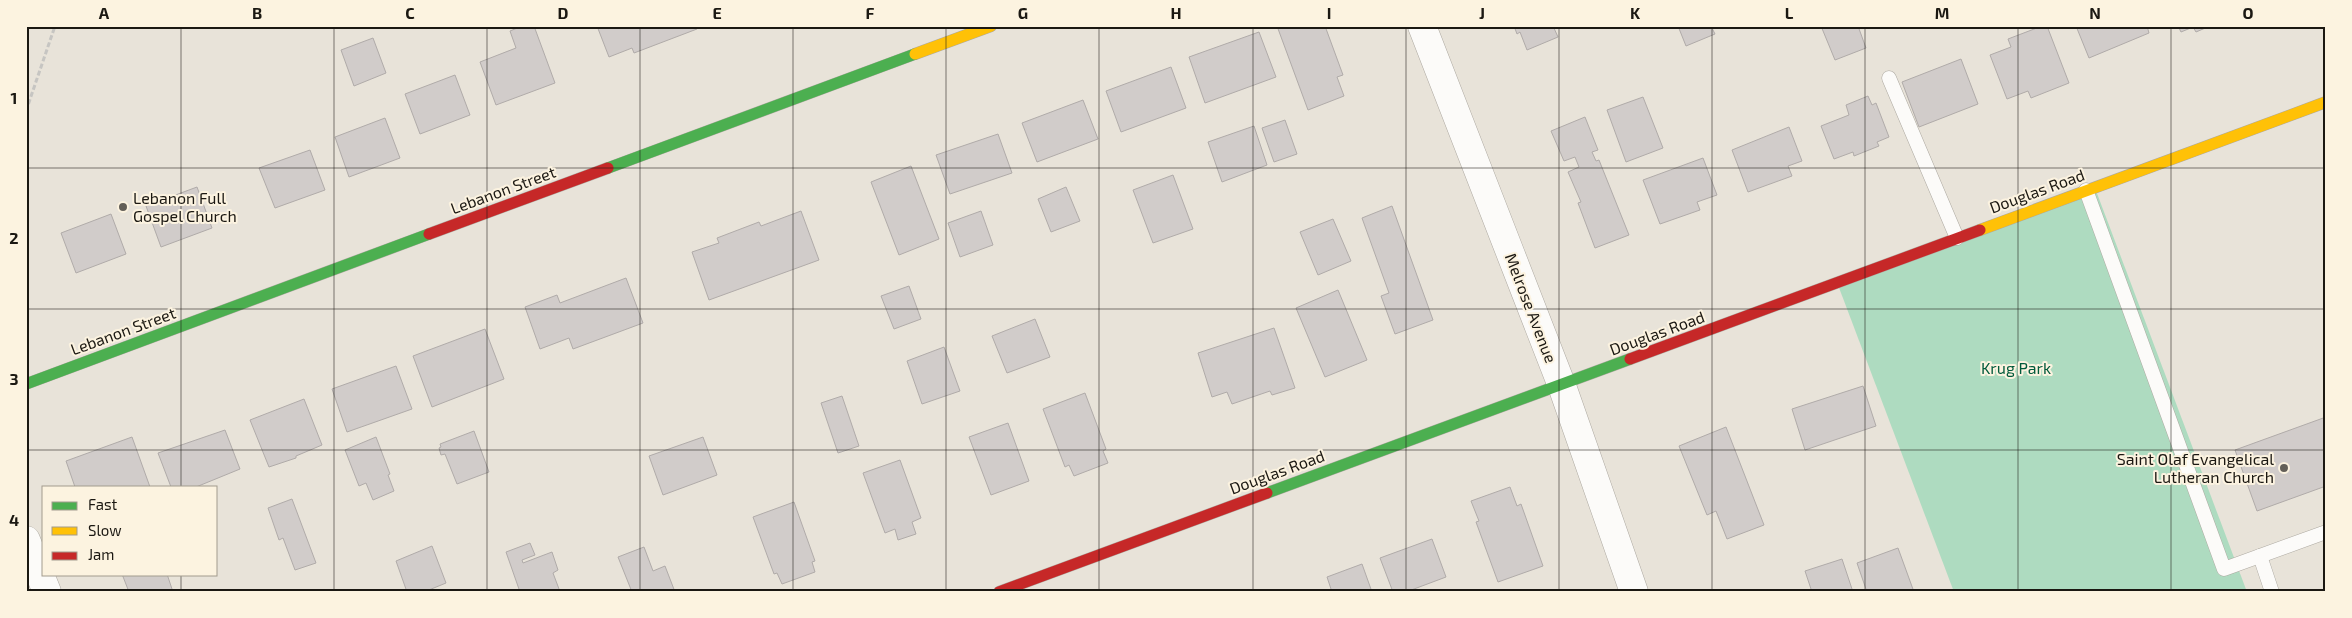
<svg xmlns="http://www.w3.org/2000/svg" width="2352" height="618" font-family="'Exo 2',sans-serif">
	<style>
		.green { fill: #aedbc0 }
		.building { fill: #d1ccca; stroke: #b0aba9 }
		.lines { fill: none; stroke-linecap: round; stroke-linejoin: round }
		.lane-casing { stroke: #ada9a1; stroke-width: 15 }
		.street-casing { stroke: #ada9a1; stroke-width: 29 }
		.fast-casing { stroke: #ada9a1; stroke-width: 12 }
		.slow-casing { stroke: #ada9a1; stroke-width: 12 }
		.jam-casing { stroke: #ada9a1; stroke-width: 12 }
		.path { stroke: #c6c5c2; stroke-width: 3; stroke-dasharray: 5 2.5; stroke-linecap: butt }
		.lane { stroke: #fcfbf9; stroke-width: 14 }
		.street { stroke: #fcfbf9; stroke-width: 28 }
		.fast { stroke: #4caf50; stroke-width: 11 }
		.slow { stroke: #ffc107; stroke-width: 11 }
		.jam { stroke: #c62828; stroke-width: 11 }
		.grid { fill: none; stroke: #1b1812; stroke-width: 1; stroke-opacity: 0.55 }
		.poi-dot { fill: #635f58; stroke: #fcf3e0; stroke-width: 2 }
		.labels { text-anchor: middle; stroke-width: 4; stroke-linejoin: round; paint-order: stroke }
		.street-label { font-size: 16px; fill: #1b1812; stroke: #fcf3e0 }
		.poi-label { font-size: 16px; fill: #1b1812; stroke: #fcf3e0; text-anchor: start }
		.park-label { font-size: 16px; fill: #005a3b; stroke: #fcf3e0 }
		.neatline { fill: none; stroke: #1b1812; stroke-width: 2 }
		.grid-label { font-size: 16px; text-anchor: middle; font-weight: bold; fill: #1b1812 }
	</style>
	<rect width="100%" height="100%" fill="#e8e3d9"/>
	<polygon class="green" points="2095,188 2247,592 1954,592 1838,285"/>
	<g class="building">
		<polygon points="522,26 534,26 555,83 496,105 480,62 516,48 510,31"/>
		<polygon points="597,26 696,26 697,29 634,53 632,48 609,57"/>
		<polygon points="1277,26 1325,26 1343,75 1337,77 1344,96 1308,110"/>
		<polygon points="1514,26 1553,26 1558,37 1527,50 1520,32 1517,34"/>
		<polygon points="1678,26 1711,26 1715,34 1686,46"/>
		<polygon points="1821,26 1858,26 1866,48 1835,60"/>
		<polygon points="2042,26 2047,26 2069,83 2031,98 2028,91 2007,99 1990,55 2011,47 2008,39"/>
		<polygon points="2076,26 2147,26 2149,33 2089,58"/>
		<polygon points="2178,26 2210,26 2196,32 2193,27 2181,32"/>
		<polygon points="1259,32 1276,77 1205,103 1189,57"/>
		<polygon points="373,38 386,73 354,86 341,50"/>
		<polygon points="1961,59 1978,104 1919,127 1902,82"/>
		<polygon points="1171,67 1186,108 1121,132 1106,91"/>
		<polygon points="455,75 470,115 420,134 405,94"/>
		<polygon points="1868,96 1872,105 1876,103 1889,137 1877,142 1879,146 1854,156 1853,152 1834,159 1821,126 1849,115 1846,105"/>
		<polygon points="1643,97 1663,148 1626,162 1607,110"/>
		<polygon points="1083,100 1098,139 1037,162 1022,123"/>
		<polygon points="1585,117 1598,150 1592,152 1596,161 1599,160 1629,235 1595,248 1578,203 1581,202 1568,172 1579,167 1575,157 1564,161 1551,131"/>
		<polygon points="385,118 400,158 349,177 335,137"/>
		<polygon points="1285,120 1297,154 1274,162 1262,128"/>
		<polygon points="1254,126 1267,165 1222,182 1208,142"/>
		<polygon points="1789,127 1802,161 1788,166 1792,176 1748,192 1732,150"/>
		<polygon points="998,134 1012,173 950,194 936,155"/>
		<polygon points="310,150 325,190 275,208 259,168"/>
		<polygon points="1703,158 1717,195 1697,202 1700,210 1660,224 1643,180"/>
		<polygon points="911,166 939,239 899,255 871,182"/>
		<polygon points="1173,175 1193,229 1153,243 1133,190"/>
		<polygon points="197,187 212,228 161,247 146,206"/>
		<polygon points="1066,187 1080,221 1051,232 1038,199"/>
		<polygon points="1392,206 1433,320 1395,334 1381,296 1389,293 1362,218"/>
		<polygon points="801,211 819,260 709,300 692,252 719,243 717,238 759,222 761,226"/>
		<polygon points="981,211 993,245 960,257 948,223"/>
		<polygon points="111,214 126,254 76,273 61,233"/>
		<polygon points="1333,219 1351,261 1318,275 1300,232"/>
		<polygon points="626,278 643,323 573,349 569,338 540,349 525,307 557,295 560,303"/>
		<polygon points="909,286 921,319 894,329 881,296"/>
		<polygon points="1338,290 1367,360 1325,377 1296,308"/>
		<polygon points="1035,319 1050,357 1007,373 992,336"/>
		<polygon points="1274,328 1295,388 1272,395 1270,391 1232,404 1227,392 1212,397 1198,353"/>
		<polygon points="485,329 504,379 432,407 413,356"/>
		<polygon points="944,347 960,391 922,404 907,361"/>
		<polygon points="396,366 412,409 347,432 332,389"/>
		<polygon points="1863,386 1876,426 1805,450 1792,409"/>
		<polygon points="1085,393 1106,449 1103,451 1108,463 1074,476 1069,465 1065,467 1043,409"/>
		<polygon points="842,396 859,446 838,453 821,403"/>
		<polygon points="304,399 322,445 296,456 296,458 269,467 250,420"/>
		<polygon points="2326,417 2326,486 2257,511 2235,450"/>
		<polygon points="1008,423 1029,481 991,495 969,437"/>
		<polygon points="1726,427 1764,525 1727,539 1716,511 1707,515 1679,446"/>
		<polygon points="225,430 240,469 196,487 171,487 158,453"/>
		<polygon points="474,431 489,472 457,484 445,454 441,455 439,448 441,447 440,444"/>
		<polygon points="132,437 150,487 75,487 66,461"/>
		<polygon points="376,437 390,474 388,475 394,491 373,500 366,483 359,486 345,450"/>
		<polygon points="703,437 717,475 663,495 649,456"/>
		<polygon points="900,460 921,518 912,522 916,534 898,540 895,529 885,533 863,473"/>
		<polygon points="1510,487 1517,506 1521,504 1543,566 1498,582 1476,522 1479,521 1471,501"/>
		<polygon points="292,499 316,563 295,570 283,538 279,540 268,508"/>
		<polygon points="794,502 815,561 812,562 815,572 782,584 777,573 774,574 753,517"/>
		<polygon points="1432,539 1446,577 1406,592 1393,592 1380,558"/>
		<polygon points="530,543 535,555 522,560 523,563 552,552 558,570 553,573 559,589 557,592 520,592 506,552"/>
		<polygon points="432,546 446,583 424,592 407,592 396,561"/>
		<polygon points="644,547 653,571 665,566 675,592 632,592 618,557"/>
		<polygon points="1898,548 1914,592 1867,592 1857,563"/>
		<polygon points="1842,559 1853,592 1812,592 1805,571"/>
		<polygon points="1362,564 1372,592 1332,592 1327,577"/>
		<polygon points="122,574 167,574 173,592 129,592"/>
	</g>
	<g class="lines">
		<g class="lane-casing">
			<g id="lane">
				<polyline points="1889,78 1957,238"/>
				<polyline points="2086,190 2224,569 2326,532"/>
				<polyline points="2260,556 2272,592"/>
			</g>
		</g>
		<g class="street-casing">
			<g id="street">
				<polyline points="1422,26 1562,386 1634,592"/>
				<polyline points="26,540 47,592"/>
			</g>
		</g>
		<g class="fast-casing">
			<g id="fast">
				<polyline points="608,168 915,54"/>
				<polyline points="26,384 429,234"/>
				<polyline points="1267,493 1630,359"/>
			</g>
		</g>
		<g class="slow-casing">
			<g id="slow">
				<polyline points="915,54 991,26"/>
				<polyline points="1980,230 2326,102"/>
			</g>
		</g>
		<g class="jam-casing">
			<g id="jam">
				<polyline points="429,234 608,168"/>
				<polyline points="1630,359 1980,230"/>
				<polyline points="999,592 1267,493"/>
			</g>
		</g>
		<polyline class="path" points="26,111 55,26"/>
		<use href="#lane" class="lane"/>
		<use href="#street" class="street"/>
		<use href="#fast" class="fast"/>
		<use href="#slow" class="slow"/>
		<use href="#jam" class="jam"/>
	</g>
	<path class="grid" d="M181,26V487M334,26V592M487,26V592M640,26V592M793,26V592M946,26V592M1099,26V592M1253,26V592M1406,26V592M1559,26V592M1712,26V592M1865,26V592M2018,26V592M2171,26V592M26,168H2326M26,309H2326M26,450H2326M181,574V592"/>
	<g class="poi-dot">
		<circle cx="123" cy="207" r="5"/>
		<circle cx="2284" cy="468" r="5"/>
	</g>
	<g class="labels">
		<g class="street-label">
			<text transform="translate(503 190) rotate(-20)" y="6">Lebanon Street</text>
			<text transform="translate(2037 191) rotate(-20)" y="6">Douglas Road</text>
			<text transform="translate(1531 308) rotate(69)" y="6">Melrose Avenue</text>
			<text transform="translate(123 331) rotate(-20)" y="6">Lebanon Street</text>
			<text transform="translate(1657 333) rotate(-20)" y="6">Douglas Road</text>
			<text transform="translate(1277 472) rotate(-20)" y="6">Douglas Road</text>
		</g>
		<g class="poi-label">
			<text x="133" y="204">Lebanon Full<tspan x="133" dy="18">Gospel Church</tspan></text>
			<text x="2274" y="465" text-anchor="end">Saint Olaf Evangelical<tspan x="2274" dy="18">Lutheran Church</tspan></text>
		</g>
		<g class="park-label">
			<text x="2016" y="374">Krug Park</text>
		</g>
	</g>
	<rect width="2352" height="618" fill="none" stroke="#fcf3e0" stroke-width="55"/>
	<rect x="42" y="486" width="175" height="90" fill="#fcf3e0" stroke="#a29b8e"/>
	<rect x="52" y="502" width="25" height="8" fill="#4caf50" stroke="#a29b8e"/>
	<text x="88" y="510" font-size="15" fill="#1b1812">Fast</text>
	<rect x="52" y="527" width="25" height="8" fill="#ffc107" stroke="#a29b8e"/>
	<text x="88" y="536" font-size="15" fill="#1b1812">Slow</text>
	<rect x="52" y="552" width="25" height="8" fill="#c62828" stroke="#a29b8e"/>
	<text x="88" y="560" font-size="15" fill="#1b1812">Jam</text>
	<rect x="28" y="28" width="2296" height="562" class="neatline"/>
	<g class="grid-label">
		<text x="104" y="19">A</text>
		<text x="257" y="19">B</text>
		<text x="410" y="19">C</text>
		<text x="563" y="19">D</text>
		<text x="717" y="19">E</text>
		<text x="870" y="19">F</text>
		<text x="1023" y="19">G</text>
		<text x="1176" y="19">H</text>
		<text x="1329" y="19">I</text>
		<text x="1482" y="19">J</text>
		<text x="1635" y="19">K</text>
		<text x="1789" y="19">L</text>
		<text x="1942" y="19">M</text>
		<text x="2095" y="19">N</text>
		<text x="2248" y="19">O</text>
		<text x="14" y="104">1</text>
		<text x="14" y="244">2</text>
		<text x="14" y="385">3</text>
		<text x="14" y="526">4</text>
	</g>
</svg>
